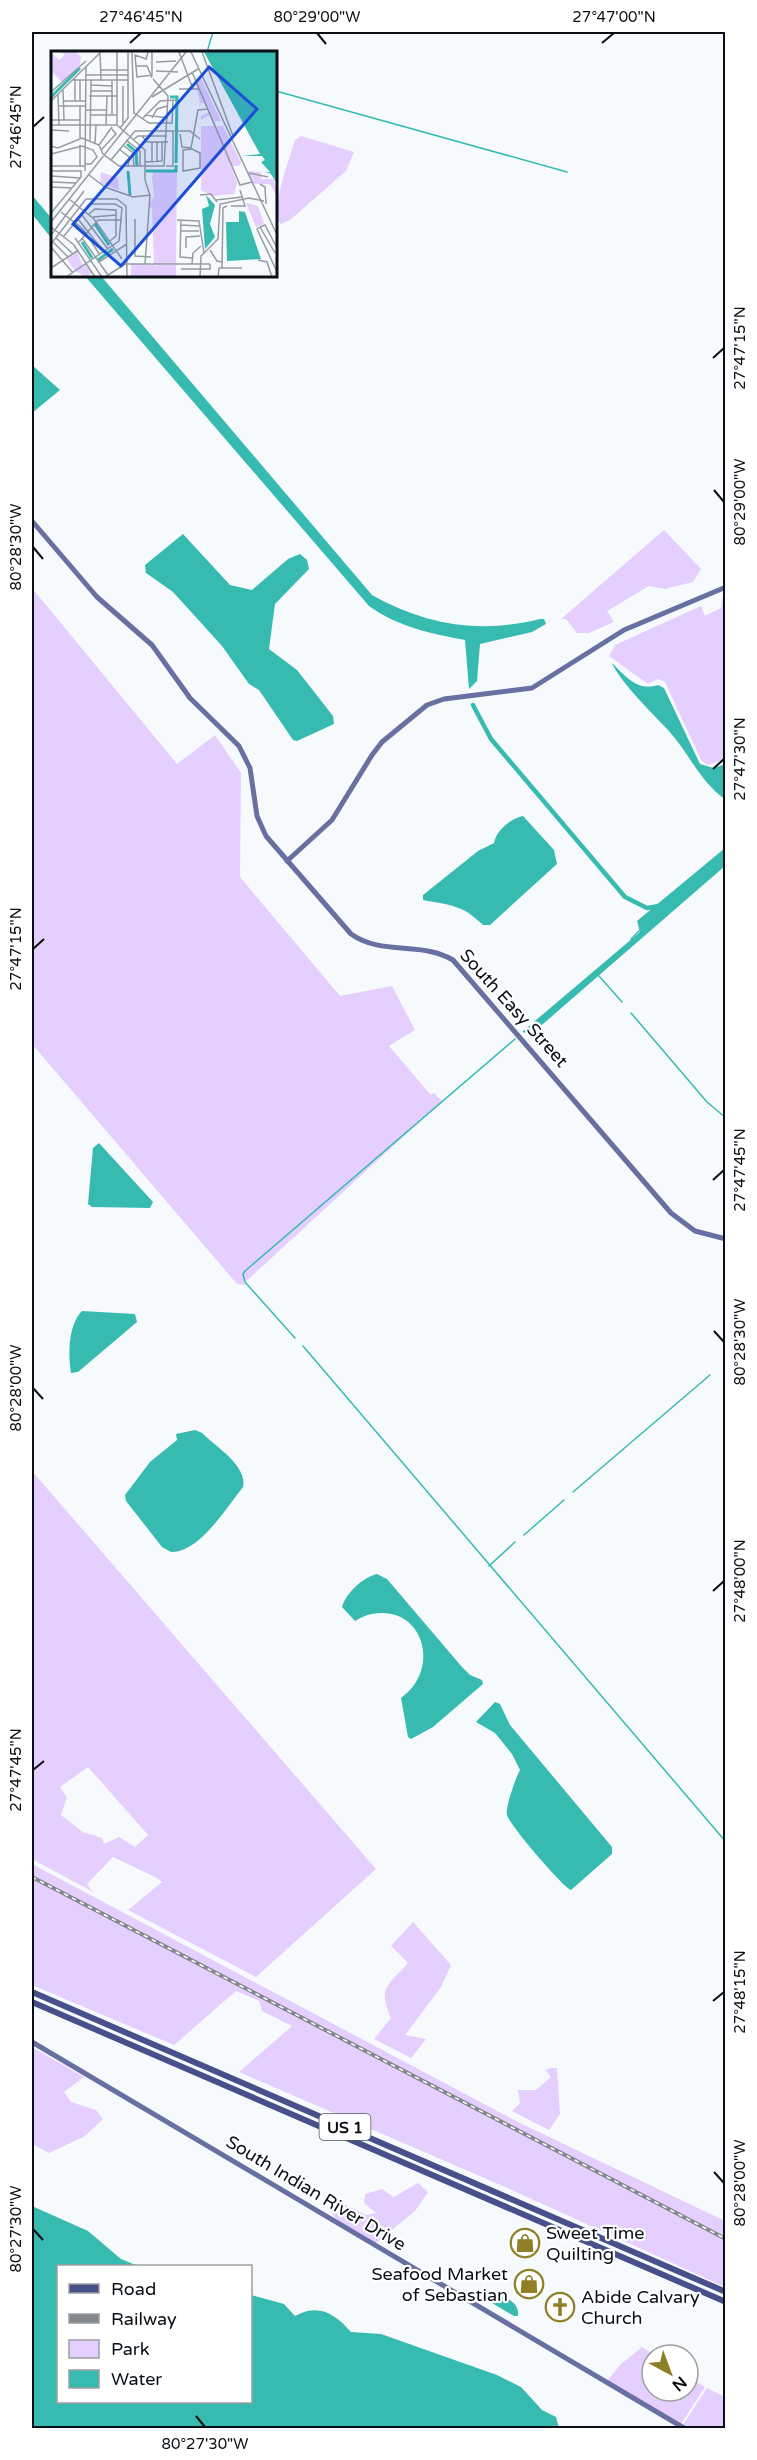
<svg xmlns="http://www.w3.org/2000/svg" width="757" height="2460" font-family="'Varela Round',sans-serif">
	<style>
		.green { fill: #e4cfff; fill-rule: evenodd }
		.water { fill: #37bbb1 }
		.lines { fill: none; stroke-linecap: round; stroke-linejoin: round }
		.stream { stroke: #37bbb1; stroke-width: 1.5 }
		.canal { stroke: #37bbb1; stroke-width: 4.5 }
		.secondary { stroke: #6770a1; stroke-width: 5 }
		.primary { stroke: #47508a; stroke-width: 6 }
		.rail-casing { stroke: #83888c; stroke-width: 4 }
		.rail { stroke: #fff; stroke-width: 1.5; stroke-dasharray: 4.5; stroke-linecap: butt }
		.ticks { fill: none; stroke: #090f14; stroke-width: 2 }
		.labels { text-anchor: middle; stroke-width: 4.5; stroke-linejoin: round; paint-order: stroke }
		.shield { fill: #fff; stroke: #53575a; stroke-width: 1.5 }
		.shield-label { font-size: 16px; font-weight: bold; fill: #090f14 }
		.street-label { font-size: 18px; fill: #090f14; stroke: #fff }
		.poi-label { font-size: 18px; fill: #090f14; stroke: #fff; text-anchor: start }
		.inset-river { fill: none; stroke: #37bbb1; stroke-width: 3 }
		.inset-road { fill: none; stroke: #979ca0; stroke-width: 1.5 }
		.view { fill: #1d4ed8; fill-opacity: 0.15; stroke: #1d4ed8; stroke-width: 3 }
		.inset-edge { fill: none; stroke: #090f14; stroke-width: 3 }
		.neatline { fill: none; stroke: #090f14; stroke-width: 2 }
		.ticks-label { font-size: 15px; text-anchor: middle; fill: #090f14 }
	</style>
	<rect width="100%" height="100%" fill="#f6fafd"/>
	<g class="green">
		<path d="M301,136L354,152L346,171L290,220L281,224C269,212 290,157 295,140Z"/>
		<polygon points="664,530 701,569 693,582 665,589 649,586 607,611 614,622 589,633 577,633 566,619 561,619"/>
		<polygon points="32,588 177,764 215,735 241,773 240,877 340,996 392,986 415,1030 389,1046 430,1094 434,1093 442,1101 254,1274 244,1283 246,1285 237,1284 32,1044"/>
		<polygon points="725,597 725,760 707,765 701,760 665,682 658,679 648,684 609,656 615,645 701,606 705,616 721,608 722,599"/>
		<path d="M32,1471L376,1869L256,1977L128,1910L162,1882L157,1878L113,1857L87,1884L93,1892L32,1859ZM88,1767L148,1835L135,1847L119,1837L104,1844L102,1838L83,1832L61,1815L67,1797L60,1787Z"/>
		<polygon points="32,1864 520,2123 725,2221 725,2287 505,2187 239,2072 292,2026 262,2011 259,2001 236,1991 174,2045 32,1985"/>
		<path d="M413,1922L451,1965L441,1987L405,2035L426,2039L411,2058L374,2039L391,2018C377,1987 389,1985 408,1963L391,1946Z"/>
		<polygon points="32,2047 84,2077 64,2092 71,2102 96,2110 103,2119 85,2136 49,2153 32,2144"/>
		<polygon points="551,2068 557,2068 560,2114 549,2130 512,2111 520,2103 518,2090 536,2090 551,2077 545,2070"/>
		<polygon points="418,2183 428,2192 415,2211 375,2244 337,2221 330,2209 342,2203 366,2215 376,2213 364,2203 365,2194 382,2189 394,2197"/>
		<polygon points="642,2347 654,2355 652,2355 652,2391 688,2391 688,2376 705,2387 681,2424 607,2381 621,2364"/>
		<polygon points="707,2388 725,2397 725,2428 681,2428"/>
	</g>
	<g class="water">
		<polygon points="32,195 52,219 52,239 32,214"/>
		<path d="M85,276H101L372,595C425,625 480,634 540,619H544L546,624L532,632L480,644L477,681L469,689L465,640C432,634 396,626 369,606Z"/>
		<polygon points="32,365 60,390 32,413"/>
		<polygon points="183,534 230,585 252,590 288,559 300,554 307,560 309,569 275,604 269,649 297,670 333,716 334,724 297,741 293,740 259,690 249,684 222,646 173,592 146,573 145,565"/>
		<path d="M612,663C625,676 638,692 658,685L664,688L700,764L714,768L725,764V799C701,783 688,752 669,731C654,715 620,682 612,663Z"/>
		<path d="M523,816L554,850L557,864L490,925H483C463,905 450,905 423,900V895L478,851L494,843C496,831 511,818 523,816Z"/>
		<polygon points="725,848 725,866 536,1030 531,1034 522,1032 640,932 637,921"/>
		<polygon points="99,1143 153,1202 150,1208 92,1207 88,1204 93,1148"/>
		<path d="M82,1311L135,1314L137,1322L78,1372L71,1373C68,1355 68,1325 82,1311Z"/>
		<path d="M195,1430L202,1433C215,1446 248,1466 243,1487C227,1507 199,1553 171,1552L162,1547L126,1501L125,1495L150,1462L177,1440L176,1434Z"/>
		<path d="M377,1574L387,1579L462,1667L470,1675L482,1680L483,1684L433,1727L411,1739L408,1737L401,1698C443,1668 422,1604 372,1614C366,1615 360,1618 355,1621L342,1607C346,1593 363,1577 377,1574Z"/>
		<path d="M495,1702L500,1704L510,1725L612,1847V1854L571,1890C561,1885 509,1824 507,1815C505,1808 516,1777 520,1770L512,1754L495,1733L476,1722Z"/>
		<path d="M32,2206L88,2231L121,2259L138,2266H58V2402H250L251,2295L284,2304L295,2316C319,2303 335,2314 351,2332L381,2334L497,2375L521,2387L542,2410L556,2417L559,2428H32Z"/>
		<path d="M489,2293C502,2295 520,2301 518,2316H514L487,2300Z"/>
	</g>
	<g class="lines">
		<g class="stream">
			<polyline points="207,52 213,32"/>
			<polyline points="276,91 567,172"/>
			<polyline points="631,939 640,930"/>
			<polyline points="599,976 622,1002"/>
			<polyline points="631,1013 707,1102 726,1118"/>
			<polyline points="295,1338 245,1282 243,1274 245,1271 515,1039"/>
			<polyline points="303,1346 726,1842"/>
			<polyline points="573,1492 710,1375"/>
			<polyline points="524,1535 564,1500"/>
			<polyline points="489,1566 515,1542"/>
		</g>
		<polyline class="canal" points="473,705 491,739 625,897 647,908 659,906"/>
		<g class="secondary">
			<path d="M32,521L97,597L152,645L190,698L239,746L250,768L257,816L266,836L351,934C382,956 421,941 453,960L671,1213L695,1231L726,1239"/>
			<polyline points="287,861 332,820 372,755 382,742 427,705 444,699 532,688 624,630 726,587"/>
			<polyline points="32,2042 684,2428"/>
		</g>
		<g class="primary">
			<polyline points="32,1992 726,2292"/>
			<polyline points="32,2002 726,2302"/>
		</g>
		<g class="rail-casing">
			<polyline id="rail" points="32,1877 726,2239"/>
		</g>
		<use href="#rail" class="rail"/>
	</g>
	<path class="ticks" d="M317,33L326,44M130,43L141,33M602,43L614,33M33,127L44,117M713,358L724,348M714,490L724,502M33,547L43,559M713,769L724,759M33,949L44,939M713,1180L724,1170M714,1331L724,1342M33,1388L43,1399M713,1591L724,1581M33,1770L44,1761M713,2001L724,1992M714,2172L724,2183M33,2229L43,2240M196,2416L205,2427"/>
	<defs>
		<g id="shop-ring" transform="scale(1.5)"><circle r="9.5" fill="#fff" stroke="#8f8027" stroke-width="1.5"/><path d="M-5-2.5h2.3a2.7 3.5 0 0 1 5.4 0H5L5.5 6h-11ZM-1.5-2.5h3a1.5 2.3 0 0 0-3 0Z" fill="#8f8027"/></g>
		<g id="church-ring" transform="scale(1.5)"><circle r="9.5" fill="#fff" stroke="#8f8027" stroke-width="1.5"/><path d="M-1.2-6h2.4v3.5h3.3v2.4h-3.3V6h-2.4V-.1h-3.3v-2.4h3.3Z" fill="#8f8027"/></g>
	</defs>
	<g fill-rule="evenodd">
		<use href="#shop-ring" x="525" y="2243"/>
		<use href="#shop-ring" x="529" y="2284"/>
		<use href="#church-ring" x="560" y="2307"/>
	</g>
	<g class="labels">
		<rect class="shield" x="319.5" y="2114" width="51" height="26" rx="4.5"/>
		<g class="shield-label">
			<text x="345" y="2133">US 1</text>
		</g>
		<g class="street-label">
			<text transform="translate(514 1008) rotate(48)" y="6">South Easy Street</text>
			<text transform="translate(316 2193) rotate(31)" y="6">South Indian River Drive</text>
		</g>
		<g class="poi-label">
			<text x="546" y="2239">Sweet Time<tspan x="546" dy="21">Quilting</tspan></text>
			<text x="508" y="2280" text-anchor="end">Seafood Market<tspan x="508" dy="21">of Sebastian</tspan></text>
			<text x="581" y="2303">Abide Calvary<tspan x="581" dy="21">Church</tspan></text>
		</g>
	</g>
	<g transform="translate(51 51)">
		<rect width="226" height="226" fill="#f6fafd"/>
		<path d="M10,1H25L30,6L29,14L11,31L0,20V2L8,9L14,4ZM150,27L170,70H164L165,75H172L190,111L188,115H180L186,132L183,143L162,145L150,139V75H163L159,64L150,69V65L158,61L153,52H149L144,28ZM126,119L125,213H103L101,157L97,156L103,145L101,126L103,120ZM196,120L213,121L209,122L211,128H223L226,146L219,133H202ZM50,121L67,127L68,139L49,132ZM195,152L207,155L213,173L205,176ZM26,200L32,215L35,213L41,222L35,226L24,220L15,207ZM80,213L104,214L105,219V214H125V226H80Z" fill="#e4cfff"/>
		<path d="M153,1H226V132L219,122H213L219,121L210,111L214,109L211,105H191L209,103ZM155,144L164,154L159,173L164,186L154,198L151,158L158,155ZM188,160L194,161L210,208L176,210L175,171H188Z" fill="#37bbb1"/>
		<path class="inset-river" d="M0,46L29,17M119,46H126L125,112M76,93L85,101L86,115M77,120L79,144M95,120H125V114M44,173L58,194M31,191L41,207M47,209L62,198"/>
		<path class="inset-road" d="M81,1L83,62L98,72H121L122,49M97,1L95,8L84,4L86,26L101,24V1M128,1L142,38M140,1L227,186M151,1L182,85M49,2L50,29M105,11L125,10M84,15H96L101,27M50,19H77M105,20L127,21M141,21L189,134L201,131M35,24H77M22,29H77M40,34L61,35M72,35V73M128,38H148M12,39L13,69M40,40H61M0,41L35,10M7,44L8,74M38,45H66M101,46L147,18M0,50L50,1M13,50H35M24,50V28M29,50V29M8,55H35M35,59H55M40,64H66M61,64V30M94,64L117,67M101,67L106,58L116,55M91,68L109,50L125,49M0,69H29M0,74H66M55,74L56,45M66,74L94,99V129L99,144L94,213M66,74V1M69,77L77,67V1M0,79L18,80M129,83L131,96L140,97L147,59L157,58M91,85L96,91H117M29,87V55M83,88L87,85H116M75,89L89,100V116M39,90L40,29M44,92L45,74M48,94L61,76M72,94L82,102L83,116M0,95L7,97L31,87L48,94L52,103L68,115H113L117,45L102,28M68,98L78,106L77,116M141,98L149,102V117L132,120V99ZM50,99L65,83L61,78M0,103L31,95L42,99L46,106L40,113H34M60,109L84,80H139L149,88M94,111L111,110V91M101,111V91M106,111V91M0,115H34M29,115V94M115,115H122V80M0,120H31M34,120L35,15M198,122L217,126M38,124L54,136L82,146L99,144M0,125L29,127M0,131L25,132M209,133L214,136L215,153M0,136L21,137M149,144L160,143L166,151M18,148L43,168L71,208M35,148H66L75,155L76,226M165,149L191,146M180,155H194L189,139M10,161L32,178L49,204M0,162L30,126V120M38,163L44,158L65,159V185L59,190M31,164L57,198M42,166L65,164M27,168L53,201M84,168V205L100,206M126,169L148,170L153,202M130,169L129,206L141,207M0,171L135,1M130,174L148,175M0,176L23,194L44,226M209,176L206,178L227,223M209,176L214,174L227,199M209,176L224,202M129,180H148M0,184L33,140M13,185L39,153H64L71,157L68,190L15,226M5,187L22,203M24,187L51,226M31,187L57,224M2,191L17,206M28,191L47,169H71M0,193L35,148M0,196L22,222M135,197V186L149,185M159,199L166,210L171,211M207,209L216,211L221,226M48,211L76,193M141,213L142,202L150,195M0,217L26,200M171,217L172,157L176,155M130,218H159V213M54,226L74,213H159M136,226H159M149,226L150,205L167,188L169,153L198,147L213,150M167,226L168,217H191"/>
		<path class="view" d="M158,16L206,58L70,215L22,173Z"/>
		<rect width="226" height="226" class="inset-edge"/>
	</g>
	<rect width="757" height="2460" fill="none" stroke="#ffffff" stroke-width="66"/>
	<rect x="57" y="2265" width="195" height="138" fill="#ffffff" stroke="#9d9fa1" stroke-width="1.5"/>
	<rect x="69" y="2284" width="30" height="9" fill="#47508a" stroke="#9d9fa1" stroke-width="1.5"/>
	<text x="111" y="2295" font-size="18" fill="#090f14">Road</text>
	<rect x="69" y="2314" width="30" height="9" fill="#83888c" stroke="#9d9fa1" stroke-width="1.5"/>
	<text x="111" y="2325" font-size="18" fill="#090f14">Railway</text>
	<rect x="69" y="2340" width="30" height="18" fill="#e4cfff" stroke="#9d9fa1" stroke-width="1.5"/>
	<text x="111" y="2355" font-size="18" fill="#090f14">Park</text>
	<rect x="69" y="2370" width="30" height="18" fill="#37bbb1" stroke="#9d9fa1" stroke-width="1.5"/>
	<text x="111" y="2385" font-size="18" fill="#090f14">Water</text>
	<g transform="translate(670 2373) rotate(139)"><circle r="28" fill="#ffffff" stroke="#9d9fa1" stroke-width="1.5"/>
	<path d="M0-4.5L10 22L0 15L-10 22Z" fill="#8f8027"/>
	<text y="-9" font-size="16" font-weight="bold" text-anchor="middle" fill="#090f14">N</text>
	</g>
	<rect x="33" y="33" width="691" height="2394" class="neatline"/>
	<g class="ticks-label">
		<text x="141" y="22">27°46'45"N</text>
		<text x="317" y="22">80°29'00"W</text>
		<text x="614" y="22">27°47'00"N</text>
		<text transform="translate(16 127) rotate(-90)" y="5">27°46'45"N</text>
		<text transform="translate(740 348) rotate(-90)" y="5">27°47'15"N</text>
		<text transform="translate(740 502) rotate(-90)" y="5">80°29'00"W</text>
		<text transform="translate(16 547) rotate(-90)" y="5">80°28'30"W</text>
		<text transform="translate(740 759) rotate(-90)" y="5">27°47'30"N</text>
		<text transform="translate(16 949) rotate(-90)" y="5">27°47'15"N</text>
		<text transform="translate(740 1170) rotate(-90)" y="5">27°47'45"N</text>
		<text transform="translate(740 1342) rotate(-90)" y="5">80°28'30"W</text>
		<text transform="translate(16 1388) rotate(-90)" y="5">80°28'00"W</text>
		<text transform="translate(740 1581) rotate(-90)" y="5">27°48'00"N</text>
		<text transform="translate(16 1770) rotate(-90)" y="5">27°47'45"N</text>
		<text transform="translate(740 1992) rotate(-90)" y="5">27°48'15"N</text>
		<text transform="translate(740 2183) rotate(-90)" y="5">80°28'00"W</text>
		<text transform="translate(16 2229) rotate(-90)" y="5">80°27'30"W</text>
		<text x="205" y="2449">80°27'30"W</text>
	</g>
</svg>
